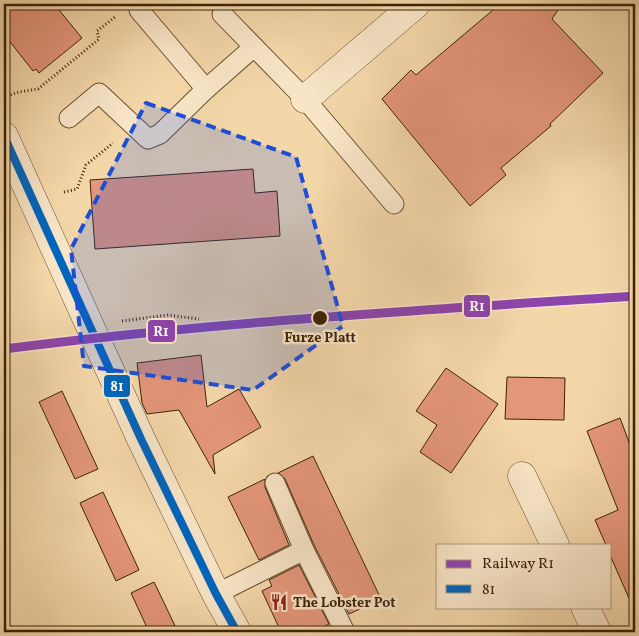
<svg xmlns="http://www.w3.org/2000/svg" width="639" height="636" font-family="Vollkorn,serif">
	<style>
		.building { fill: #e4967a; stroke: #3b2308 }
		.lines { fill: none; stroke-linecap: round; stroke-linejoin: round }
		.service-casing { stroke: #695030; stroke-width: 21 }
		.minor-casing { stroke: #695030; stroke-width: 29 }
		.path { stroke: #3b2308; stroke-width: 3; stroke-dasharray: 1 2.5; stroke-linecap: butt }
		.service { stroke: #f8e5c7; stroke-width: 19 }
		.minor { stroke: #f8e5c7; stroke-width: 28 }
		.bus-1-casing { stroke: #f8e5c7; stroke-width: 11 }
		.bus-1 { stroke: #0065bd; stroke-width: 8 }
		.rail-1-casing { stroke: #f8e5c7; stroke-width: 12 }
		.rail-1 { stroke: #8e44ad; stroke-width: 9 }
		.marked { fill: #1d4ed8; fill-opacity: 0.2; stroke: #1d4ed8; stroke-width: 4; stroke-dasharray: 10 6; stroke-linejoin: round }
		.stop-dot { fill: #3b2308; stroke: #f8e5c7; stroke-width: 2 }
		.labels { text-anchor: middle; stroke-width: 5; stroke-linejoin: round; paint-order: stroke }
		.stop-label { font-size: 14px; font-weight: bold; fill: #3b2308; stroke: #f8e5c7 }
		.poi-label { font-size: 14px; font-weight: bold; fill: #3b2308; stroke: #f8e5c7; text-anchor: start }
		.line-badge { stroke: #f8e5c7; stroke-width: 2 }
		.badge-label { font-size: 14px; text-anchor: middle; font-weight: bold; fill: #fff }
	</style>
	<rect width="100%" height="100%" fill="#f4d7a9"/>
	<filter id="stains"><feTurbulence type="fractalNoise" baseFrequency=".004" numOctaves="4"/><feColorMatrix values="0 0 0 0 .2 0 0 0 0 .09 0 0 0 0 .02 0 0 0 .5 -.17"/></filter>
	<radialGradient id="worn" r=".72"><stop offset=".6" stop-color="#630" stop-opacity="0"/><stop offset="1" stop-color="#630" stop-opacity=".3"/></radialGradient>
	<g class="building">
		<polygon points="4,4 54,4 82,38 39,73 36,69 33,71 4,34"/>
		<polygon points="500,4 562,4 552,19 603,73 550,124 551,126 501,168 506,175 470,206 382,99 411,70 416,75"/>
		<polygon points="253,169 255,193 277,191 280,236 95,249 90,180"/>
		<polygon points="201,355 207,407 239,389 261,427 213,455 215,474 179,410 147,414 142,403 137,363"/>
		<polygon points="446,368 498,404 451,473 420,452 437,425 416,411"/>
		<polygon points="507,377 565,378 564,420 505,419"/>
		<polygon points="62,391 98,469 75,479 39,402"/>
		<polygon points="620,418 635,458 635,612 610,555 610,545 606,545 595,520 618,510 587,431"/>
		<polygon points="313,456 381,599 349,614 314,545 285,479 278,473"/>
		<polygon points="265,479 265,487 289,545 259,560 228,497"/>
		<polygon points="103,492 139,570 116,581 80,503"/>
		<polygon points="299,565 329,624 313,632 281,632 262,591 272,586 269,580"/>
		<polygon points="154,582 178,632 149,632 131,593"/>
	</g>
	<g class="lines">
		<g class="service-casing">
			<g id="service">
				<polyline points="139,10 206,89 254,47"/>
				<polyline points="222,14 305,99 394,204"/>
				<polyline points="69,118 99,93 148,139 160,134 206,89"/>
				<polyline points="275,483 304,550 345,632"/>
				<polyline points="216,594 304,550"/>
			</g>
		</g>
		<g class="minor-casing">
			<g id="minor">
				<polyline points="305,99 416,4"/>
				<polyline points="4,136 141,439 216,594 237,632"/>
				<polyline points="522,476 555,545"/>
				<polyline points="585,607 597,632"/>
			</g>
		</g>
		<g class="path">
			<polyline points="4,97 19,92 38,89 99,39 97,31 115,17"/>
			<polyline points="64,192 77,189 86,165 113,143"/>
			<polyline points="122,321 168,315 199,319"/>
		</g>
		<use href="#service" class="service"/>
		<use href="#minor" class="minor"/>
		<g class="bus-1-casing">
			<polyline id="bus-1" points="4,136 141,439 216,594 237,632"/>
		</g>
		<use href="#bus-1" class="bus-1"/>
		<g class="rail-1-casing">
			<path id="rail-1" d="M4,349C213,322 424,310 635,296"/>
		</g>
		<use href="#rail-1" class="rail-1"/>
	</g>
	<path class="marked" d="M146,103L296,157L343,326L253,390L84,366L71,249Z"/>
	<defs>
		<g id="restaurant-bare" transform="scale(1.35)"><path d="M-5-6h1v4h1v-4h1v4h1v-4h1v5L-1.5 .5V6h-2V.5L-5-1ZM5-6V6H3V1.5H1.5Q1.5-4 5-6Z" fill="#8f2418" stroke="#f8e5c7" stroke-width="2.5" paint-order="stroke"/></g>
	</defs>
	<g fill-rule="evenodd">
		<use href="#restaurant-bare" x="279" y="602"/>
	</g>
	<circle class="stop-dot" cx="320" cy="318" r="8"/>
	<g class="labels">
		<g class="stop-label">
			<text x="320" y="342">Furze Platt</text>
		</g>
		<g class="poi-label">
			<text x="293" y="607">The Lobster Pot</text>
		</g>
	</g>
	<g class="line-badge">
		<rect x="463" y="294" width="28" height="24" rx="5" fill="#8e44ad"/>
		<rect x="147" y="319" width="29" height="24" rx="5" fill="#8e44ad"/>
		<rect x="103" y="374" width="28" height="24" rx="5" fill="#0065bd"/>
	</g>
	<g class="badge-label">
		<text x="477" y="311">R1</text>
		<text x="161" y="336">R1</text>
		<text x="117" y="391">81</text>
	</g>
	<rect width="639" height="636" fill="none" stroke="#f4d7a9" stroke-width="20"/>
	<rect x="5" y="5" width="629" height="626" fill="none" stroke="#3b2308" stroke-width="2.5"/>
	<rect x="10" y="10" width="619" height="616" fill="none" stroke="#3b2308"/>
	<rect x="436" y="544" width="175" height="65" fill="#f8e5c7" stroke="#ac977b"/>
	<rect x="446" y="560" width="25" height="8" fill="#8e44ad" stroke="#ac977b"/>
	<text x="482" y="568" font-size="15" fill="#3b2308">Railway R1</text>
	<rect x="446" y="585" width="25" height="8" fill="#0065bd" stroke="#ac977b"/>
	<text x="482" y="594" font-size="15" fill="#3b2308">81</text>
	<rect width="100%" height="100%" filter="url(#stains)"/>
	<rect width="100%" height="100%" fill="url(#worn)"/>
</svg>
